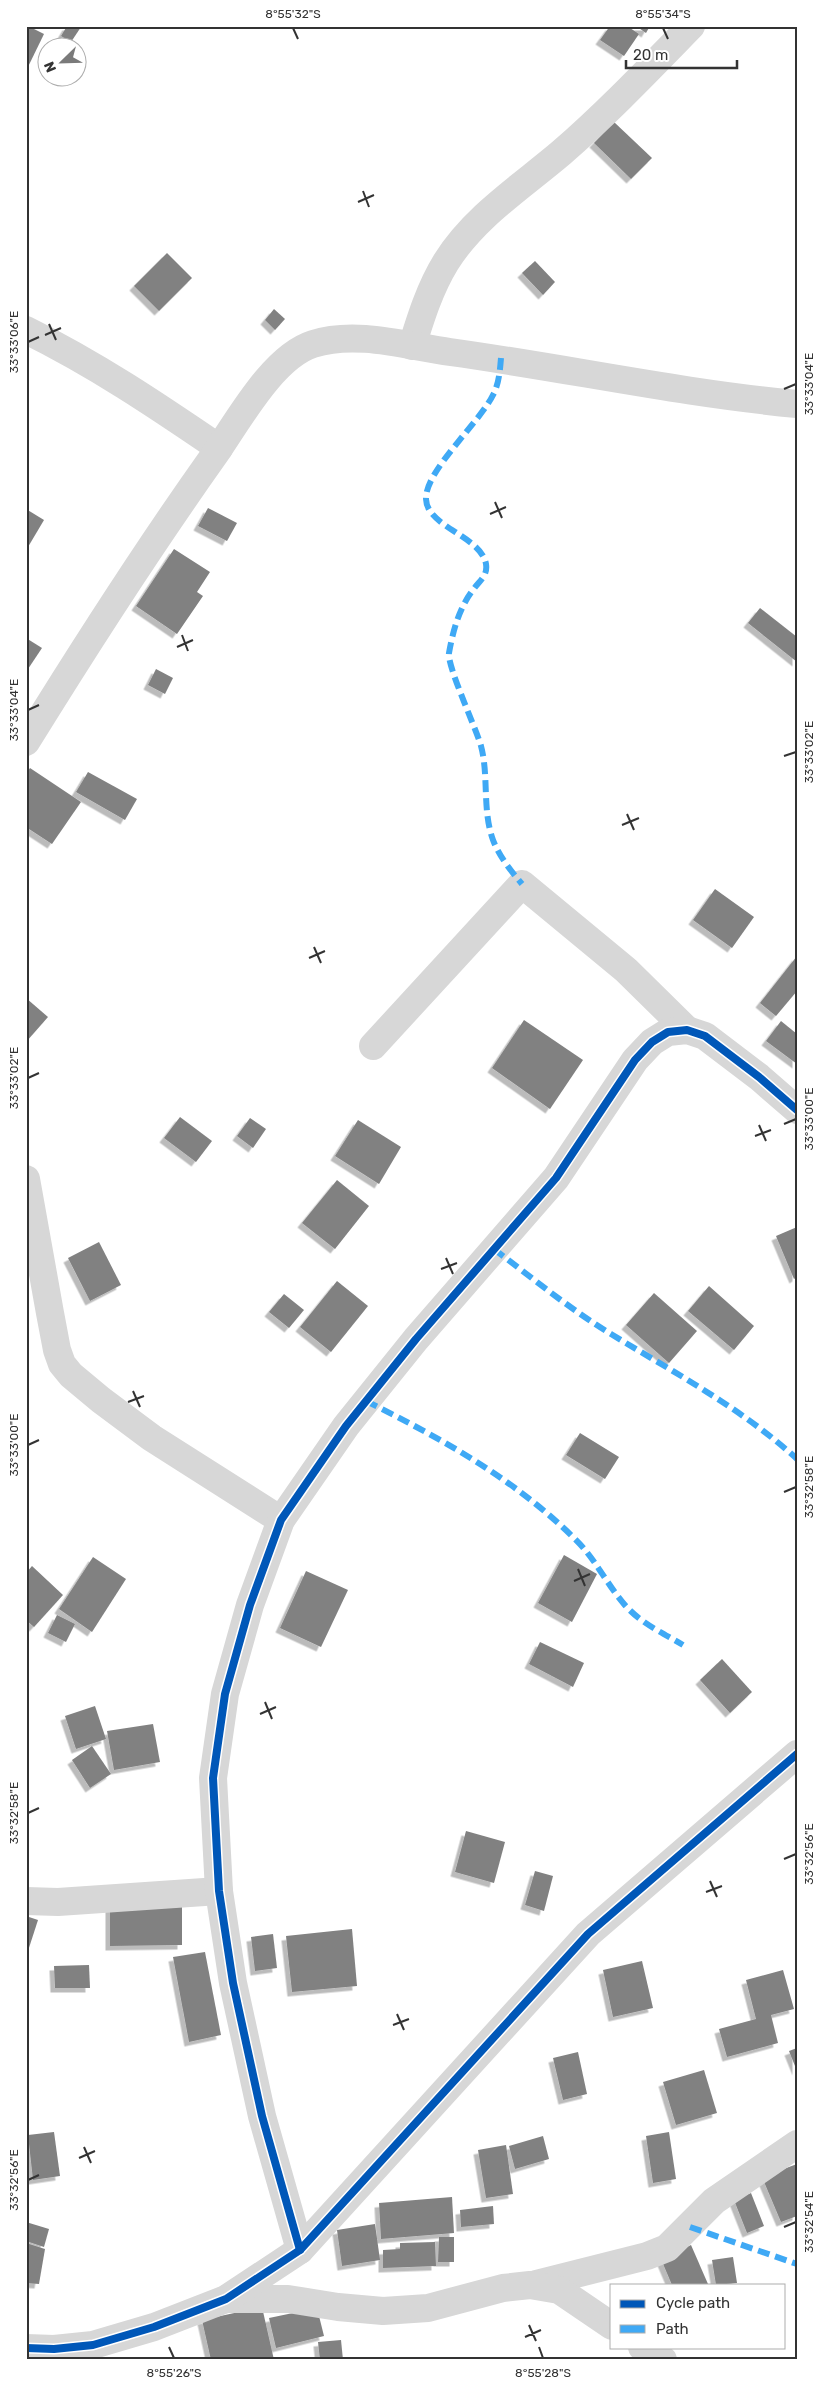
<svg xmlns="http://www.w3.org/2000/svg" width="823" height="2386" font-family="Rubik,sans-serif">
	<style>
		.building { fill: #818181; filter: url(#shadow) }
		.lines { fill: none; stroke-linecap: round; stroke-linejoin: round }
		.minor { stroke: #d7d7d7; stroke-width: 28 }
		.quiet { stroke: #3fa9f5; stroke-width: 6; stroke-dasharray: 12 6; stroke-linecap: butt }
		.cycleway-casing { stroke: #fff; stroke-width: 11 }
		.cycleway { stroke: #0057b8; stroke-width: 8 }
		.ticks { fill: none; stroke: #333; stroke-width: 2 }
		.neatline { fill: none; stroke: #333; stroke-width: 2 }
		.ticks-label { font-size: 12px; text-anchor: middle; fill: #333 }
	</style>
	<defs>
		<filter id="shadow"><feDropShadow dx="-4.5" dy="4.5" stdDeviation="0" flood-color="#0004"/></filter>
	</defs>
	<rect width="100%" height="100%" fill="#fff"/>
	<g class="building">
		<polygon points="28,26 44,34 26,71 26,30"/>
		<polygon points="67,26 81,27 71,42 61,36"/>
		<polygon points="610,26 627,26 639,34 624,56 600,40"/>
		<polygon points="636,26 650,26 646,33"/>
		<polygon points="614,122 652,158 631,179 594,143"/>
		<polygon points="167,253 192,278 159,311 134,286"/>
		<polygon points="535,261 555,282 543,295 522,273"/>
		<polygon points="274,309 285,319 275,330 265,320"/>
		<polygon points="208,508 237,523 227,541 198,526"/>
		<polygon points="26,509 44,520 28,547 26,546"/>
		<polygon points="174,549 210,572 197,592 203,596 177,634 136,606"/>
		<polygon points="760,608 797,637 797,662 748,623"/>
		<polygon points="26,638 42,648 26,672"/>
		<polygon points="156,669 173,678 165,694 148,685"/>
		<polygon points="30,768 81,802 52,844 26,827 26,774"/>
		<polygon points="88,772 137,799 125,820 76,792"/>
		<polygon points="715,889 754,917 732,948 693,920"/>
		<polygon points="797,956 797,991 776,1016 760,1003"/>
		<polygon points="26,998 48,1017 26,1042"/>
		<polygon points="524,1020 583,1060 550,1109 492,1068"/>
		<polygon points="781,1021 797,1034 797,1064 766,1041"/>
		<polygon points="180,1117 212,1141 196,1162 164,1138"/>
		<polygon points="250,1118 266,1129 253,1148 237,1136"/>
		<polygon points="358,1120 401,1147 379,1184 335,1156"/>
		<polygon points="337,1180 369,1206 335,1249 302,1223"/>
		<polygon points="797,1227 797,1277 794,1279 776,1236"/>
		<polygon points="99,1242 121,1285 90,1301 68,1258"/>
		<polygon points="337,1281 368,1306 331,1352 300,1327"/>
		<polygon points="709,1286 754,1326 734,1350 688,1311"/>
		<polygon points="654,1293 697,1331 669,1363 626,1325"/>
		<polygon points="284,1294 304,1310 289,1328 269,1312"/>
		<polygon points="580,1433 619,1457 605,1479 566,1455"/>
		<polygon points="564,1555 597,1574 572,1622 538,1603"/>
		<polygon points="93,1557 126,1579 92,1632 59,1609"/>
		<polygon points="32,1566 63,1595 34,1627 26,1620 26,1573"/>
		<polygon points="306,1571 348,1590 321,1647 280,1628"/>
		<polygon points="57,1615 75,1624 66,1642 48,1633"/>
		<polygon points="540,1642 584,1663 573,1687 529,1664"/>
		<polygon points="722,1659 752,1692 730,1713 700,1680"/>
		<polygon points="95,1706 106,1739 76,1749 65,1716"/>
		<polygon points="153,1724 160,1762 114,1770 107,1731"/>
		<polygon points="92,1746 111,1774 90,1788 72,1760"/>
		<polygon points="466,1831 505,1842 494,1883 455,1872"/>
		<polygon points="535,1871 553,1876 544,1911 525,1905"/>
		<polygon points="110,1901 182,1902 182,1945 110,1946"/>
		<polygon points="26,1916 38,1920 27,1954 26,1954"/>
		<polygon points="352,1929 357,1986 292,1992 286,1936"/>
		<polygon points="273,1934 277,1968 255,1971 251,1937"/>
		<polygon points="205,1952 221,2035 189,2042 173,1957"/>
		<polygon points="642,1961 653,2008 613,2017 603,1970"/>
		<polygon points="89,1965 90,1988 55,1988 54,1966"/>
		<polygon points="783,1970 794,2009 771,2015 778,2043 727,2057 719,2029 756,2019 746,1980"/>
		<polygon points="797,2048 797,2071 789,2051"/>
		<polygon points="578,2052 587,2094 563,2100 553,2058"/>
		<polygon points="704,2070 717,2113 676,2125 663,2082"/>
		<polygon points="54,2132 60,2176 33,2180 28,2135"/>
		<polygon points="669,2132 676,2179 653,2183 646,2136"/>
		<polygon points="543,2136 549,2159 515,2169 509,2146"/>
		<polygon points="506,2145 513,2194 486,2198 478,2150"/>
		<polygon points="797,2164 797,2216 781,2222 762,2177"/>
		<polygon points="751,2193 764,2226 747,2233 734,2200"/>
		<polygon points="452,2197 454,2233 381,2239 379,2203"/>
		<polygon points="493,2206 494,2224 461,2227 460,2210"/>
		<polygon points="26,2222 49,2229 44,2247 26,2241"/>
		<polygon points="375,2224 380,2260 342,2266 337,2230"/>
		<polygon points="439,2237 454,2237 454,2262 438,2262"/>
		<polygon points="435,2242 436,2266 383,2268 383,2250 400,2249 400,2243"/>
		<polygon points="26,2243 45,2249 39,2284 26,2283"/>
		<polygon points="691,2245 708,2284 672,2285 661,2259"/>
		<polygon points="733,2257 737,2283 716,2285 712,2260"/>
		<polygon points="262,2307 274,2360 211,2360 202,2320"/>
		<polygon points="317,2308 324,2336 276,2348 269,2318"/>
		<polygon points="341,2340 343,2360 320,2360 318,2342"/>
	</g>
	<g class="lines">
		<g class="minor">
			<path d="M26,330C95,364 156,405 219,448"/>
			<path d="M412,346C421,317 430,288 446,262C474,217 521,187 561,153C607,113 649,69 691,26"/>
			<path d="M26,742C86,645 147,550 213,457C237,423 272,357 313,344C356,330 407,346 450,352C566,368 680,393 797,404"/>
			<polyline points="373,1046 522,884 626,970 687,1030"/>
			<polyline points="26,1179 50,1313 57,1350 62,1364 71,1375 101,1400 152,1438 281,1520"/>
			<polyline points="26,1901 58,1902 219,1891"/>
			<polyline points="300,2250 262,2116 233,1983 219,1891 213,1778 225,1694 250,1605 281,1520 346,1426 416,1339 556,1178 635,1060 652,1042 668,1032 687,1030 705,1036 759,1077 797,1110"/>
			<polyline points="536,2284 647,2256 667,2248 714,2201 797,2144"/>
			<polyline points="226,2299 288,2299 338,2307 383,2311 428,2308 503,2288 530,2285 559,2290 612,2326"/>
			<polyline points="642,2347 663,2360"/>
			<polyline points="26,2348 54,2349 93,2345 154,2327 226,2299 300,2250 588,1934 797,1754"/>
		</g>
		<g class="quiet">
			<path d="M501,358C500,370 499,384 493,395C480,422 425,471 426,499C427,527 481,536 486,564C488,576 479,581 473,590C459,608 453,631 449,653C447,666 476,728 481,746C489,776 482,810 493,840C499,856 511,871 522,884"/>
			<path d="M494,1249C532,1278 570,1309 611,1334C675,1373 741,1408 797,1459"/>
			<path d="M366,1401C442,1439 513,1478 574,1538C595,1558 606,1583 624,1604C640,1623 663,1633 683,1645"/>
			<polyline points="690,2227 797,2264"/>
		</g>
		<g class="cycleway-casing">
			<g id="cycleway">
				<polyline points="300,2250 262,2116 233,1983 219,1891 213,1778 225,1694 250,1605 281,1520 346,1426 416,1339 556,1178 635,1060 652,1042 668,1032 687,1030 705,1036 759,1077 797,1110"/>
				<polyline points="26,2348 54,2349 93,2345 154,2327 226,2299 300,2250 588,1934 797,1754"/>
			</g>
		</g>
		<use href="#cycleway" class="cycleway"/>
	</g>
	<path class="ticks" d="M293,28L298,39M663,28L668,39M363,191L369,207M358,202L374,195M49,324L56,340M45,335L61,328M28,342L39,337M784,389L796,384M495,502L502,518M490,514L506,507M182,635L188,651M177,647L193,640M28,710L39,705M784,756L796,752M627,814L634,830M622,825L639,818M314,947L321,963M309,958L325,951M28,1078L39,1073M784,1124L796,1119M759,1125L766,1141M755,1136L771,1130M446,1258L453,1274M441,1269L457,1263M133,1391L140,1407M128,1402L144,1396M28,1445L39,1440M784,1492L796,1487M578,1569L585,1586M574,1581L590,1574M265,1702L272,1719M260,1714L276,1707M28,1813L39,1808M784,1859L796,1854M710,1881L717,1897M706,1892L722,1886M397,2014L404,2030M393,2025L409,2019M84,2147L91,2163M79,2158L95,2151M28,2180L39,2175M784,2227L796,2222M529,2325L536,2341M525,2337L541,2330M169,2347L174,2358M539,2347L543,2358"/>
	<rect width="823" height="2386" fill="none" stroke="#ffffff" stroke-width="55"/>
	<rect x="610" y="2284" width="175" height="65" fill="#ffffff" stroke="#adadad"/>
	<rect x="620" y="2300" width="25" height="8" fill="#0057b8" stroke="#adadad"/>
	<text x="656" y="2308" font-size="15" fill="#333333">Cycle path</text>
	<rect x="620" y="2325" width="25" height="8" fill="#3fa9f5" stroke="#adadad"/>
	<text x="656" y="2334" font-size="15" fill="#333333">Path</text>
	<g transform="translate(62 62) rotate(247)"><circle r="24" fill="#ffffff" stroke="#adadad"/>
	<path d="M0-4L9 19L0 12L-9 19Z" fill="#7a7a7a"/>
	<text y="-8" font-size="14" font-weight="bold" text-anchor="middle" fill="#333333">N</text>
	</g>
	<path d="M626 60v8h111v-8" fill="none" stroke="#333333" stroke-width="2.5"/>
	<text x="633" y="60" font-size="15" fill="#333333" stroke="#ffffff" stroke-width="4" paint-order="stroke">20 m</text>
	<rect x="28" y="28" width="768" height="2330" class="neatline"/>
	<g class="ticks-label">
		<text x="293" y="18">8°55'32"S</text>
		<text x="663" y="18">8°55'34"S</text>
		<text transform="translate(14 342) rotate(-90)" y="4">33°33'06"E</text>
		<text transform="translate(809 384) rotate(-90)" y="4">33°33'04"E</text>
		<text transform="translate(14 710) rotate(-90)" y="4">33°33'04"E</text>
		<text transform="translate(809 752) rotate(-90)" y="4">33°33'02"E</text>
		<text transform="translate(14 1078) rotate(-90)" y="4">33°33'02"E</text>
		<text transform="translate(809 1119) rotate(-90)" y="4">33°33'00"E</text>
		<text transform="translate(14 1445) rotate(-90)" y="4">33°33'00"E</text>
		<text transform="translate(809 1487) rotate(-90)" y="4">33°32'58"E</text>
		<text transform="translate(14 1813) rotate(-90)" y="4">33°32'58"E</text>
		<text transform="translate(809 1854) rotate(-90)" y="4">33°32'56"E</text>
		<text transform="translate(14 2180) rotate(-90)" y="4">33°32'56"E</text>
		<text transform="translate(809 2222) rotate(-90)" y="4">33°32'54"E</text>
		<text x="174" y="2377">8°55'26"S</text>
		<text x="543" y="2377">8°55'28"S</text>
	</g>
</svg>
